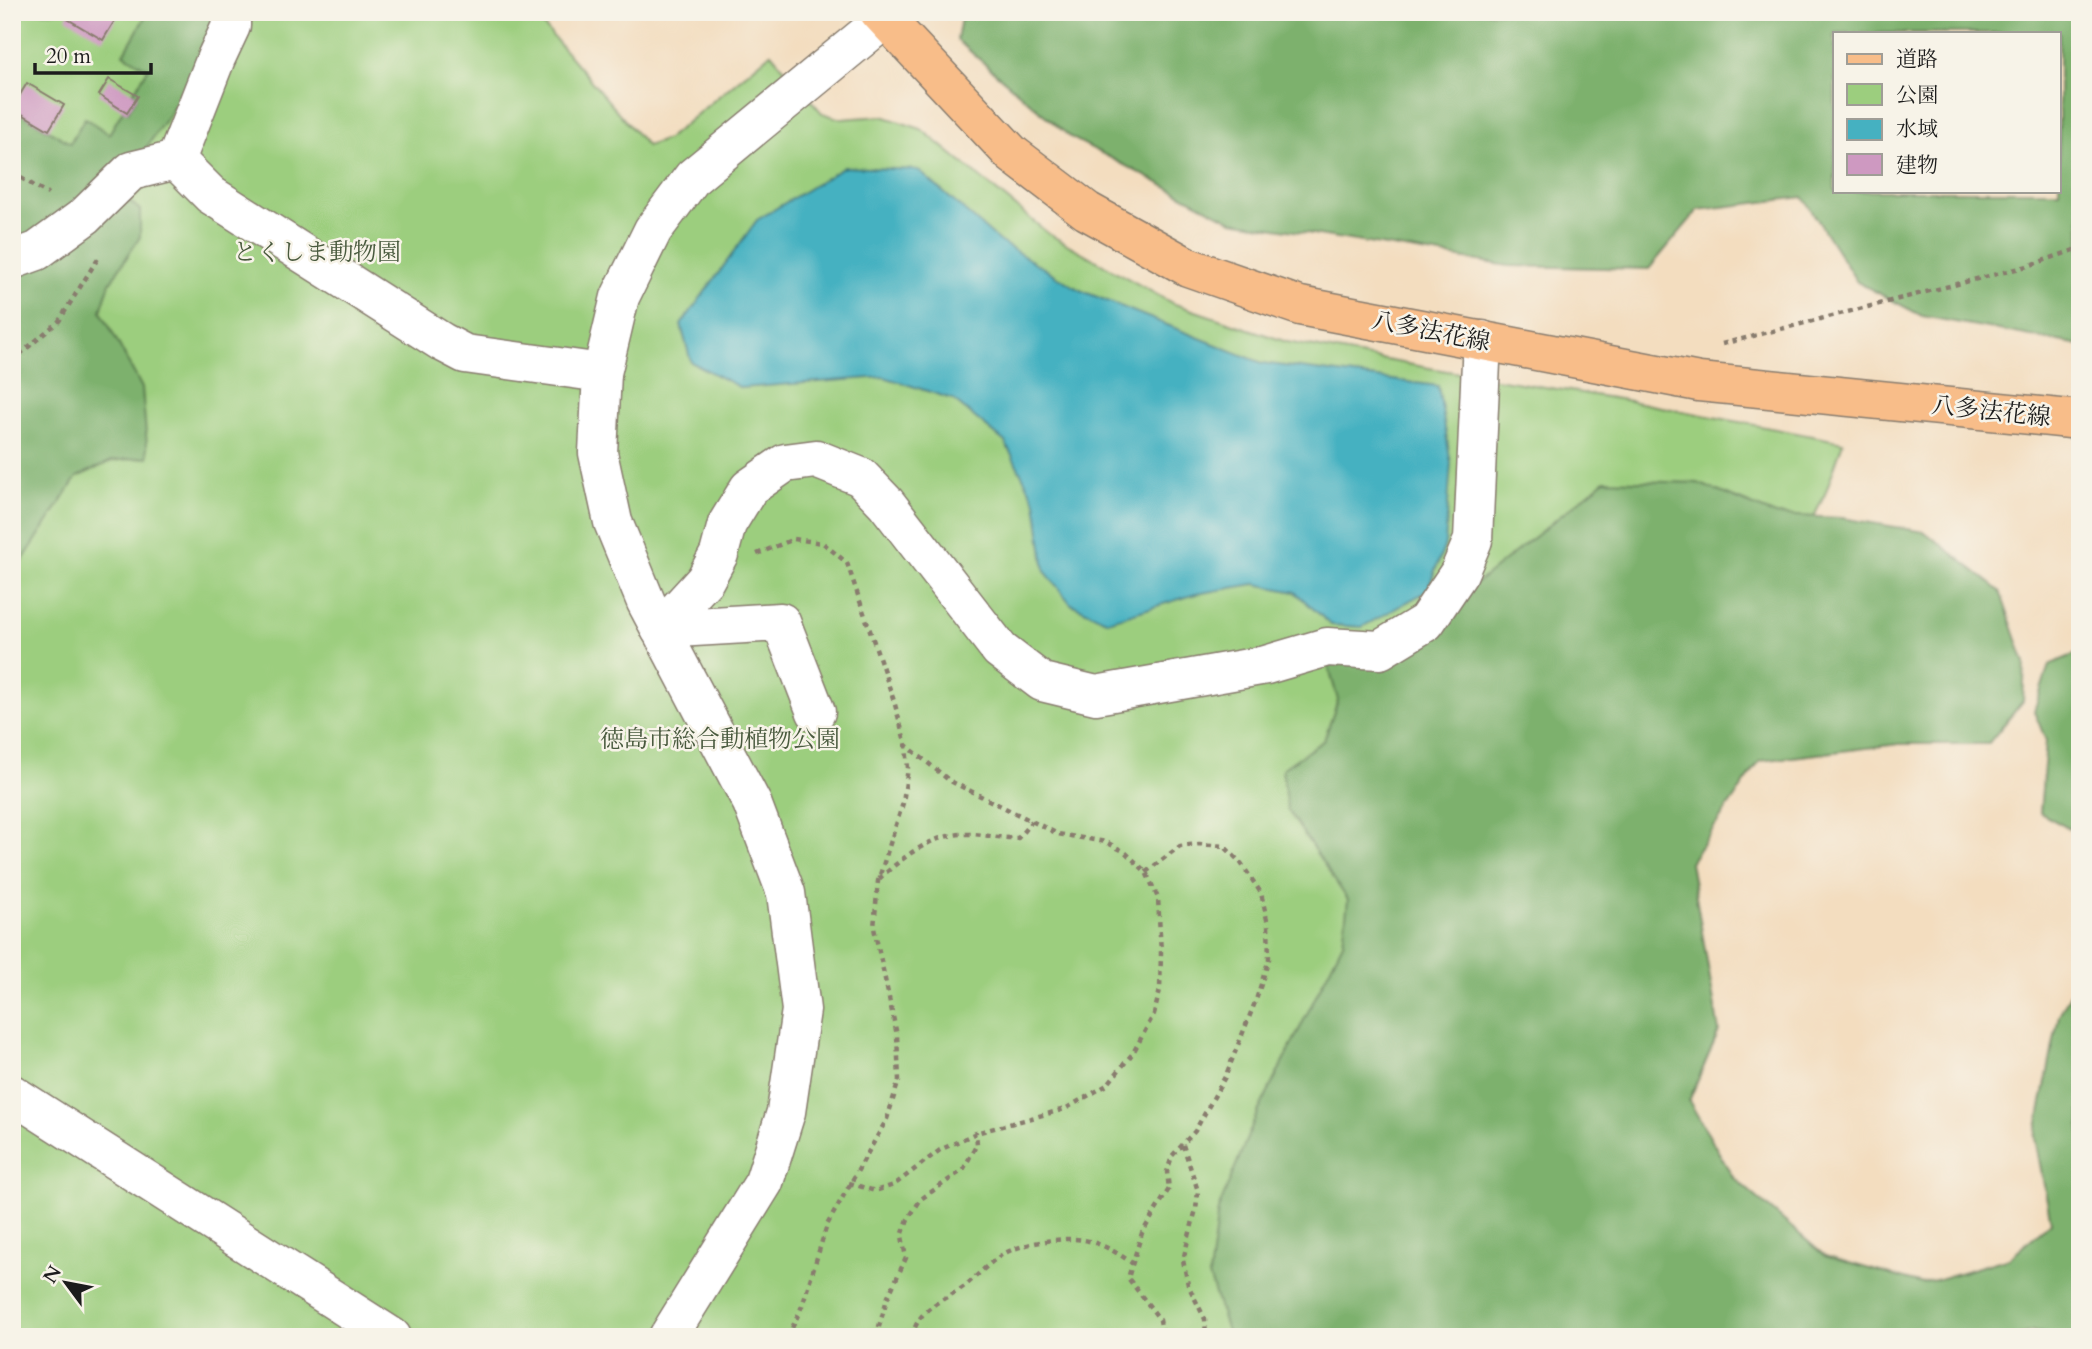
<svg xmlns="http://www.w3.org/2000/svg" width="2092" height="1349" font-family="Cardo,'Noto Serif JP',serif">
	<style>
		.green { fill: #9cce7e; stroke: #5c754d; stroke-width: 2 }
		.forest { fill: #7db16d; stroke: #4c6644; stroke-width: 2; fill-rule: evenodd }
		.water { fill: #45b1c1; stroke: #30666e; stroke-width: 2 }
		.building { fill: #ce99c1 }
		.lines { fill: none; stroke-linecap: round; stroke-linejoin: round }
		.minor-casing { stroke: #887c6e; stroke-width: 41 }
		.major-casing { stroke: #887c6e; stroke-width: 41 }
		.path { stroke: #887c6e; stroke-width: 4.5; stroke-dasharray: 5 5; stroke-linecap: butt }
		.minor { stroke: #fff; stroke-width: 38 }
		.major { stroke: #f8bd89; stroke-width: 38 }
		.labels { text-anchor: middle; stroke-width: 5; stroke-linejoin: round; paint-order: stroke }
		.park-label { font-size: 24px; fill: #495a3e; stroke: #f7f3e8 }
		.street-label { font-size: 24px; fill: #1c1c1c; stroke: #f7f3e8 }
	</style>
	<rect width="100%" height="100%" fill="#f7f3e8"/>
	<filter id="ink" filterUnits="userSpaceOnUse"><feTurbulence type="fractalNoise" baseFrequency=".0143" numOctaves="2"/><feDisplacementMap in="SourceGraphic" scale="14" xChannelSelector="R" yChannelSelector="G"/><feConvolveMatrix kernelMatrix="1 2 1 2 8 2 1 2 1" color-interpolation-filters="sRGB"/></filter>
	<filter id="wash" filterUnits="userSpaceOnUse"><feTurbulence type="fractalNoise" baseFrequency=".00686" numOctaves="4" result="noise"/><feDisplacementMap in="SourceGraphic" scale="28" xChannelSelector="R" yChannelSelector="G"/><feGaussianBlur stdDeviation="1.57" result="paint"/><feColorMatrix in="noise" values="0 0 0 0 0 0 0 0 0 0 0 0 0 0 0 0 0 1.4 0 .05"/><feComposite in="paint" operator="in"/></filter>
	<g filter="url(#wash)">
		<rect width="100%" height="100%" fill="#f3ddbf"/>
		<polygon class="green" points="12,12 532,12 647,146 667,139 771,53 822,113 841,119 882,116 921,129 1049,234 1172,303 1287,342 1435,369 1625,400 1843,442 1825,494 1811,523 1466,1337 12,1337"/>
		<g class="forest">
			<polygon points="148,12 222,12 209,55 117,191 140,210 140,237 110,283 101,311 142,388 148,457 112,461 77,477 23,560 12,565 12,108 70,143 85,118 109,134 123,110 128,112 137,97 133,93 148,69 124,54"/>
			<path d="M962,12H2080V345L1922,316L1857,282L1803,197L1698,210L1649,269L1509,266L1232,221L1070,137L957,40ZM1835,33H2059V191H1835Z"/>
			<polygon points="1605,480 1698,483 1776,515 1842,518 1925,532 2000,591 2025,663 2023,701 1988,744 1899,744 1760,761 1690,862 1719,1031 1689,1101 1733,1177 1825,1256 1922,1284 2009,1258 2051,1222 2035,1138 2059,1015 2080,975 2080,1337 2057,1337 2032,1331 2016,1337 1229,1337 1209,1276 1218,1210 1256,1116 1343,942 1348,900 1287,809 1282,769 1324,740 1338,700 1328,665 1383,630 1478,582"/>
			<polygon points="2080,652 2080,827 2068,828 2040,813 2046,741 2034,711 2049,665"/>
		</g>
		<polygon class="water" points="844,167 918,170 999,241 1080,290 1262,363 1438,386 1451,463 1445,545 1427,591 1362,627 1331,625 1295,592 1255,584 1196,594 1108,621 1071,604 1045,571 1036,502 1005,442 952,399 884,377 741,388 691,362 681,325 757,220"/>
		<g id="blocks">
			<g class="building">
				<polygon points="69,12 120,12 103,40 66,18"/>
				<polygon points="109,79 138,96 127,113 99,95"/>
				<polygon points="27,83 64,105 49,130 12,108"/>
			</g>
		</g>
	</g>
	<g filter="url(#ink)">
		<use href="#blocks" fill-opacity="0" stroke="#887c6e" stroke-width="2"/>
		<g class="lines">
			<g class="minor-casing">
				<g id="minor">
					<polyline points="176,160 211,195 442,342 465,354 602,373"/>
					<polyline points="12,260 37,251 85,216 131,171 176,160 216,58 231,26 231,12"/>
					<polyline points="816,712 781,622 660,629 705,580 719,554 727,524 749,488 785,463 816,459 861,477 886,503 1000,650 1042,682 1096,695 1266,665 1327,647 1380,650 1426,622 1459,573 1473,540 1482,340"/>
					<polyline points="12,1094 392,1337"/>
					<polyline points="668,1337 764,1182 786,1112 801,1010 786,893 752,803 646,602 613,522 598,453 602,373 620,297 653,230 693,177 885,19"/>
				</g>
			</g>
			<g class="major-casing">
				<polyline id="major" points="879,12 1012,154 1087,211 1188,267 1300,306 1699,382 2080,420"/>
			</g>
			<g class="path">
				<polyline points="12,177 16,175 48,194"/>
				<polyline points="1722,344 2028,266 2080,248"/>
				<polyline points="12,361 59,321 100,255"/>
				<polyline points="757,554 794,539 823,543 847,563 894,701 906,745 950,781 1058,834 1106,842 1125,852 1146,872 1158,898 1161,953 1160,990 1154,1014 1133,1053 1107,1085 1065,1109 976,1133"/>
				<polyline points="1146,872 1180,846 1199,844 1224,846 1241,863 1261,893 1268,924 1269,959 1256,1000 1226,1075 1195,1131 1172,1156 1167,1172 1169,1189 1142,1233 1128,1278 1160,1320 1163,1337"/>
				<path d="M879,879C902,858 929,836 962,834C980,833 999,839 1018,838L1032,821"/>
				<polyline points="1183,1145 1198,1191 1196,1209 1183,1260 1188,1285 1205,1319 1206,1337"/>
				<polyline points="849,1183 875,1191 894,1185 940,1150 976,1133 977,1144 963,1170 921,1199 908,1219 902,1236 906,1258 887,1299 876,1337"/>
				<polyline points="788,1337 802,1306 827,1225 887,1119 899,1080 897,1035 874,928 878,881 903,803 908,768 906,746"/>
				<path d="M912,1337C918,1310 937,1303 959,1290C974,1280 985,1266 1000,1256C1017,1244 1063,1236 1084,1240C1101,1243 1118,1253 1132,1263"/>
			</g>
			<use href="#minor" class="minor"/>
			<use href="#major" class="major"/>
		</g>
	</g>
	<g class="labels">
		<g class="park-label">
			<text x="317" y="260">とくしま動物園</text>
			<text x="720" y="747">徳島市総合動植物公園</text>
		</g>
		<g class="street-label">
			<text transform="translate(1431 331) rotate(11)" y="8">八多法花線</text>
			<text transform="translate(1991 411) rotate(6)" y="8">八多法花線</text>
		</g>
	</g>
	<rect width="2092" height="1349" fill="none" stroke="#f7f3e8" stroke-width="42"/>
	<rect x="1833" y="32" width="228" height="161" fill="#f7f3e8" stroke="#9f9d96" stroke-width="2"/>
	<rect x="1847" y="54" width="35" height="10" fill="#f8bd89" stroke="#9f9d96" stroke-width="2"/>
	<text x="1896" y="66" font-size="21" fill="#1c1c1c">道路</text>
	<rect x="1847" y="84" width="35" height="21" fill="#9cce7e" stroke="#9f9d96" stroke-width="2"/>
	<text x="1896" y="102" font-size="21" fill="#1c1c1c">公園</text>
	<rect x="1847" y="119" width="35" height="21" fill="#45b1c1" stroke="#9f9d96" stroke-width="2"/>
	<text x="1896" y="136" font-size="21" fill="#1c1c1c">水域</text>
	<rect x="1847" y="154" width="35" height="21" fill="#ce99c1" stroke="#9f9d96" stroke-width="2"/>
	<text x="1896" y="172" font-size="21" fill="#1c1c1c">建物</text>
	<g transform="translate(66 1283) rotate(302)" stroke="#f7f3e8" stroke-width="5" paint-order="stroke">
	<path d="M0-5L12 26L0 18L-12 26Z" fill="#1c1c1c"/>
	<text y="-10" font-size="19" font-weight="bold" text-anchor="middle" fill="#1c1c1c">N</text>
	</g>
	<path d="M35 63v10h116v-10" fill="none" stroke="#1c1c1c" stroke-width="3.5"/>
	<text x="46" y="63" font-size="21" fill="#1c1c1c" stroke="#f7f3e8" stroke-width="5" paint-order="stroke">20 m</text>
</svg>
